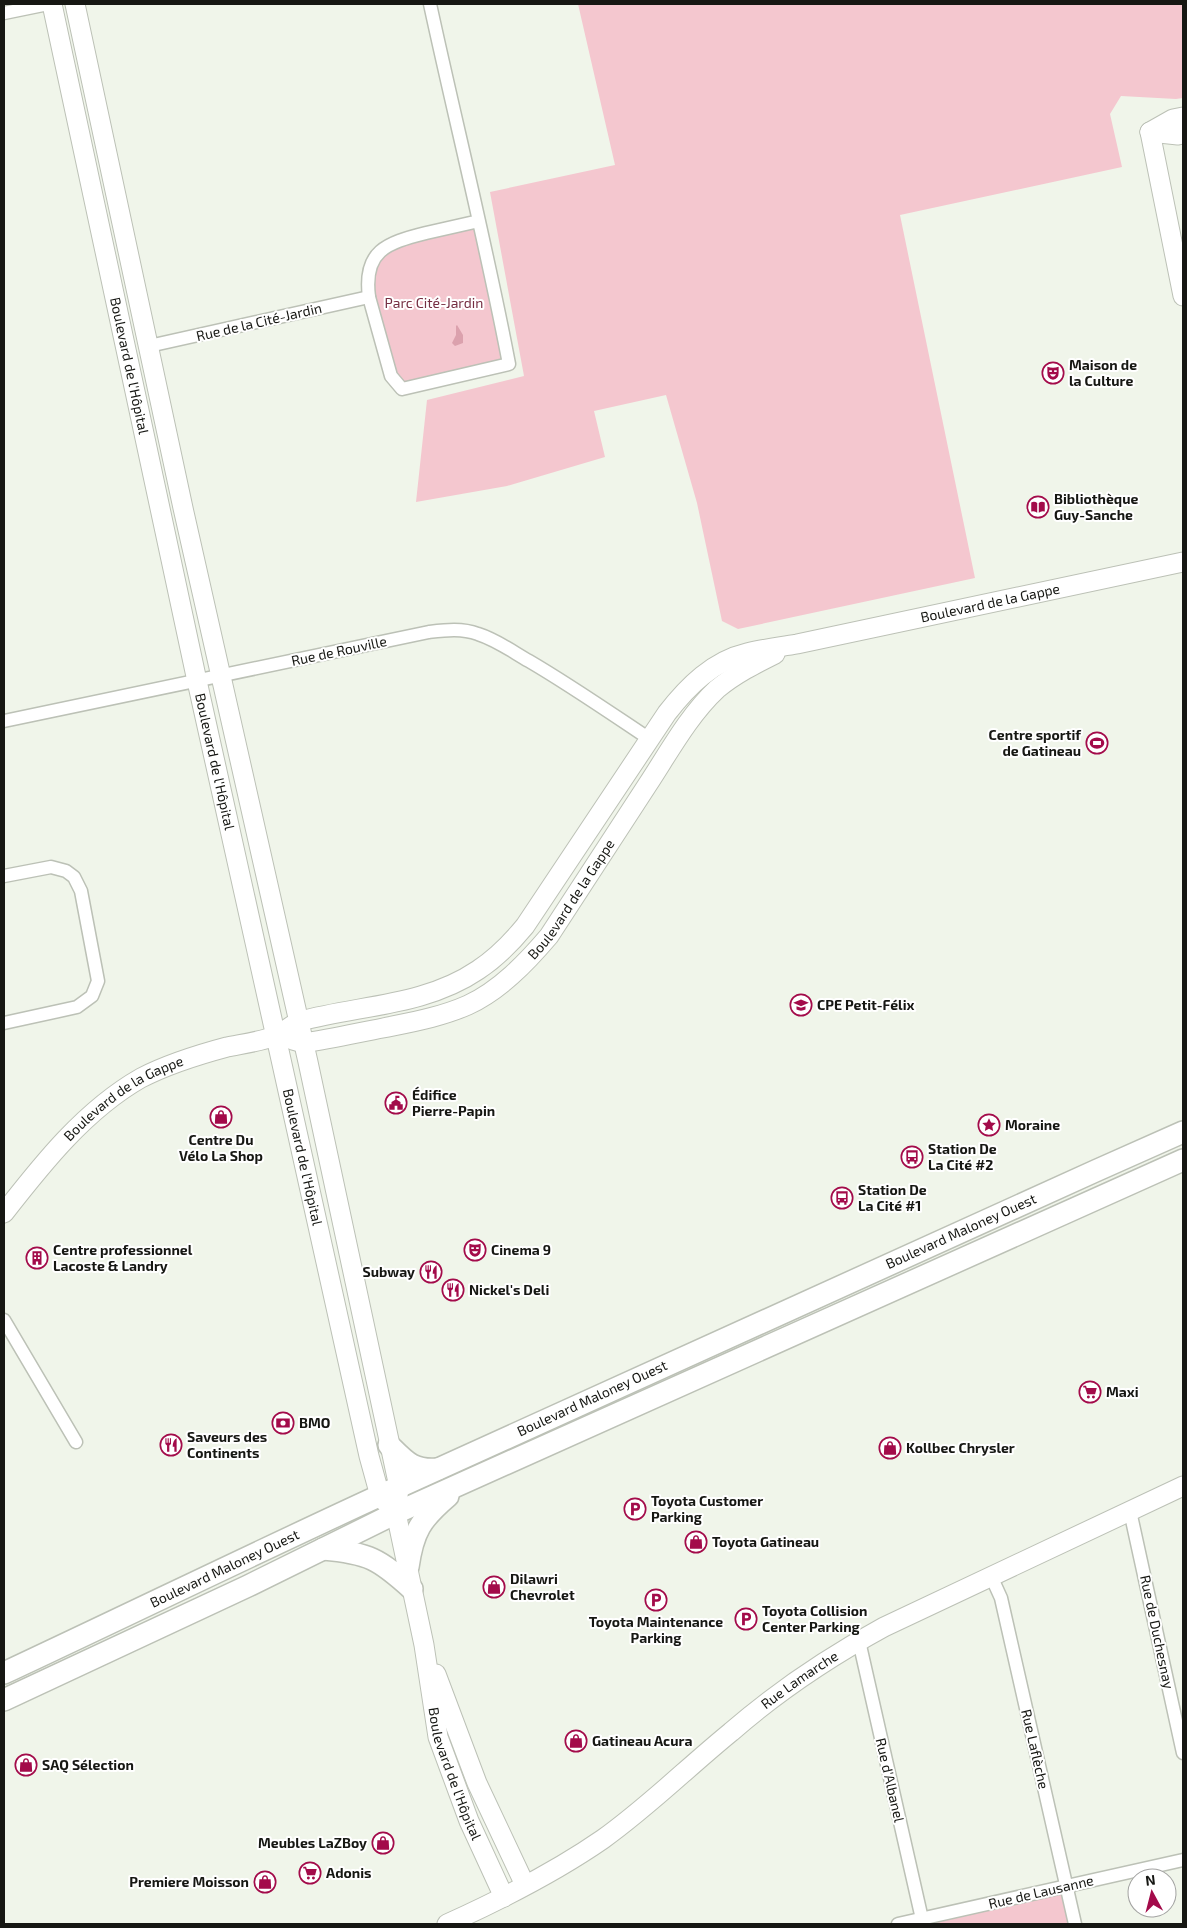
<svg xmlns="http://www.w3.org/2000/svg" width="1187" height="1928" font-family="'Exo 2',sans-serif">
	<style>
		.green { fill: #f4c7cf }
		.water { fill: #dba1ad }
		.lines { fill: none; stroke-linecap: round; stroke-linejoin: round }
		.street-casing { stroke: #bcc1b6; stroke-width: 15 }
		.secondary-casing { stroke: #bcc1b6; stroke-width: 21 }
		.primary-casing { stroke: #bcc1b6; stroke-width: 24 }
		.street { stroke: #fff; stroke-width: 12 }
		.secondary { stroke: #fff; stroke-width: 19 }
		.primary { stroke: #fff; stroke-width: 21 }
		.labels { text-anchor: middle; stroke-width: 4; stroke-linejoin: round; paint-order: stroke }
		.park-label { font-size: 14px; fill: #752e42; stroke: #fff }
		.street-label { font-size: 14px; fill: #161713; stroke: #fff }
		.poi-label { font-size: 14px; font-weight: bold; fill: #161713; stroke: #fff; text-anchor: start }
	</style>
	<rect width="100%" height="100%" fill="#f0f5ea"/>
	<g class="green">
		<polygon points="578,4 1183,4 1183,98 1176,99 1121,96 1110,114 1122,167 900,215 975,578 738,629 722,621 697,503 666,395 594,411 605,457 507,486 416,502 427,400 524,376 490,192 615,165"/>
		<polygon points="479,221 509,364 402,389 391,376 367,285 383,247"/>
		<polygon points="1066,1887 1074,1924 898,1924"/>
	</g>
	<polygon class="water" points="457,325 463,335 463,343 455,346 452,343 456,335 456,326"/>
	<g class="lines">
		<g class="street-casing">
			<g id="street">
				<path d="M430,4C456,124 486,243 509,364L402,389L391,376L369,297C363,251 386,243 426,233C444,229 461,225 479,221"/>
				<polyline points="4,13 48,4"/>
				<polyline points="149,346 369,297"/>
				<path d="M4,721L429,632C446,630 462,628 478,634C497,640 513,652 529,661C570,685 609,712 648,738"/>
				<polyline points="4,876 51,867 66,871 74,877 81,891 98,981 92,996 77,1007 4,1023"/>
				<polyline points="4,1320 76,1442"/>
				<polyline points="1130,1511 1183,1753"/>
				<polyline points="991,1576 1001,1598 1075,1924"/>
				<polyline points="859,1641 922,1919"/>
				<polyline points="898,1924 1183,1860"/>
			</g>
		</g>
		<g class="secondary-casing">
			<g id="secondary">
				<path id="s1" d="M52,4L197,681L369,1456L380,1496L390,1507"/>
				<path id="s2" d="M75,4L183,508L308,1062L399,1487L396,1513L424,1645L438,1737L469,1821L504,1897"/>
				<polyline points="1150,132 1183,296"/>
				<polyline points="1150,132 1173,119 1183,117"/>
				<polyline points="1150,132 1178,135 1183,134"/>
				<path id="s3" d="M293,1040L304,1043C330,1039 357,1033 383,1028C412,1022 441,1017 468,1005C500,990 526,963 549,936C582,885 615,835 648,784C669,752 689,715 717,689C735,674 755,664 775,654"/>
				<path id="s4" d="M4,1213C43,1163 85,1110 141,1078C168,1064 197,1055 227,1047C242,1044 259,1042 275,1036C284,1033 291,1024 301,1021C360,1005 425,1006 478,970C496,958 511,943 525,926L667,713C688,686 713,661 747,653C763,649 780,647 797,644L1183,562"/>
				<polyline points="436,1674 477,1783 525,1885"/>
				<path id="s5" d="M447,1924C500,1900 554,1873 603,1839C648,1807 688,1767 731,1732C778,1691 829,1657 884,1627L1183,1486"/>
			</g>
		</g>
		<g class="primary-casing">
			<g id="primary">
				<path d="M389,1445C406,1462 413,1471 438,1469"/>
				<path d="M323,1549C369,1553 379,1559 412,1589"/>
				<path d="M408,1567C413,1531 421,1519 448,1496"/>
				<path id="s6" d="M4,1673C130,1614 255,1553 381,1495C648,1372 915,1251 1183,1132"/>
				<polyline points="4,1700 248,1586 396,1513 1183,1160"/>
			</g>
		</g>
		<use href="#street" class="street"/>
		<use href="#secondary" class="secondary"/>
		<use href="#primary" class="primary"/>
	</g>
	<defs>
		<g id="theatre-ring" transform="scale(1.125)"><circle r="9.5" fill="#fff" stroke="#a30b4a" stroke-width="1.5"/><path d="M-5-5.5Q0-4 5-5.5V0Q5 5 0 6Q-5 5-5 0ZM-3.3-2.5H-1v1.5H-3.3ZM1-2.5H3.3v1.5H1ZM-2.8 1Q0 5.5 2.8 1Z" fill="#a30b4a"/></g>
		<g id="library-ring" transform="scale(1.125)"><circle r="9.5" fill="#fff" stroke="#a30b4a" stroke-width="1.5"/><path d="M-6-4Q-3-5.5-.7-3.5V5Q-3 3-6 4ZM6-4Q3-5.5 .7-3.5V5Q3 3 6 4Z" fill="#a30b4a"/></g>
		<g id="stadium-ring" transform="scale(1.125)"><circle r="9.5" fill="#fff" stroke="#a30b4a" stroke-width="1.5"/><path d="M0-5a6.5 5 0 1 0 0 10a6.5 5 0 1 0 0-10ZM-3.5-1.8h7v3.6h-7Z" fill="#a30b4a"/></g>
		<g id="school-ring" transform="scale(1.125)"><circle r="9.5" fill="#fff" stroke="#a30b4a" stroke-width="1.5"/><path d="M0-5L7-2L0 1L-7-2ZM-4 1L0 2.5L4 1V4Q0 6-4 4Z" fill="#a30b4a"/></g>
		<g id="civic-ring" transform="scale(1.125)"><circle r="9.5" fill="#fff" stroke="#a30b4a" stroke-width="1.5"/><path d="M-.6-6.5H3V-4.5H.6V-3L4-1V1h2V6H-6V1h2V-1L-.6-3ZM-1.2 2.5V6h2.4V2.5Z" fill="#a30b4a"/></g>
		<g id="shop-ring" transform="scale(1.125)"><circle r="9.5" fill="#fff" stroke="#a30b4a" stroke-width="1.5"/><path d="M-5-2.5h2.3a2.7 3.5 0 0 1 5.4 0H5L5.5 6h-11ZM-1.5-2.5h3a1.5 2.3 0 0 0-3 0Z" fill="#a30b4a"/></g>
		<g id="sight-ring" transform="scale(1.125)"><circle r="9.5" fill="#fff" stroke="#a30b4a" stroke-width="1.5"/><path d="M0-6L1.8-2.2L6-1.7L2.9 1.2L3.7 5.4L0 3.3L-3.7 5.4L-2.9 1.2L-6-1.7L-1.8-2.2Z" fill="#a30b4a"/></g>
		<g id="bus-ring" transform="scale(1.125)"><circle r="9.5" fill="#fff" stroke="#a30b4a" stroke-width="1.5"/><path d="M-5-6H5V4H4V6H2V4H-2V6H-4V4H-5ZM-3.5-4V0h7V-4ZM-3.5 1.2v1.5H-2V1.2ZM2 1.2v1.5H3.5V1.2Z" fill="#a30b4a"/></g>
		<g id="building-ring" transform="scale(1.125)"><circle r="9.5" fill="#fff" stroke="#a30b4a" stroke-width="1.5"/><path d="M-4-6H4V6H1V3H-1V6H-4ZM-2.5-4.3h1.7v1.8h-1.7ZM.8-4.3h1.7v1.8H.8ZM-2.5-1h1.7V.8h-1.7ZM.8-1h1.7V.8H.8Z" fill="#a30b4a"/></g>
		<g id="restaurant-ring" transform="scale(1.125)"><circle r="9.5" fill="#fff" stroke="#a30b4a" stroke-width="1.5"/><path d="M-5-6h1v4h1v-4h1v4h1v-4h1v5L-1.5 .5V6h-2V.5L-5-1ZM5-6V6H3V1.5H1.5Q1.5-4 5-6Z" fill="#a30b4a"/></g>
		<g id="supermarket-ring" transform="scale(1.125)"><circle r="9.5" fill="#fff" stroke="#a30b4a" stroke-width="1.5"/><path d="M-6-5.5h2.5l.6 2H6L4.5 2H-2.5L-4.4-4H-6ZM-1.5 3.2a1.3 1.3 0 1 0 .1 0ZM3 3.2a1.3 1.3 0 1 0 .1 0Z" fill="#a30b4a"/></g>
		<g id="bank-ring" transform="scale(1.125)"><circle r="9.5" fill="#fff" stroke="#a30b4a" stroke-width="1.5"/><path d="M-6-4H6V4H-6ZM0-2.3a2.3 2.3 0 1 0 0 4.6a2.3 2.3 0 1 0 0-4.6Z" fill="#a30b4a"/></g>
		<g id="parking-ring" transform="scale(1.125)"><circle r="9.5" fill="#fff" stroke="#a30b4a" stroke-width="1.5"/><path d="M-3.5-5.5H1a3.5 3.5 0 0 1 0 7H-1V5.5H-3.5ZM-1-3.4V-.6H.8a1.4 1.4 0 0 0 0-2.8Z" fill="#a30b4a"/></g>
	</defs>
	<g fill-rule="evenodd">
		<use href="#theatre-ring" x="1053" y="373"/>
		<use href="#library-ring" x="1038" y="507"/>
		<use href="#stadium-ring" x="1097" y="743"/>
		<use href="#school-ring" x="801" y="1005"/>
		<use href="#civic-ring" x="396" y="1103"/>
		<use href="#shop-ring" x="221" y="1117"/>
		<use href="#sight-ring" x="989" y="1125"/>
		<use href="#bus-ring" x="912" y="1157"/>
		<use href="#bus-ring" x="842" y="1198"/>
		<use href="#theatre-ring" x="475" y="1250"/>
		<use href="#building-ring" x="37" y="1258"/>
		<use href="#restaurant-ring" x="431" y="1272"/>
		<use href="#restaurant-ring" x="453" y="1290"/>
		<use href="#supermarket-ring" x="1090" y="1392"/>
		<use href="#bank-ring" x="283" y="1423"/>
		<use href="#restaurant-ring" x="171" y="1445"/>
		<use href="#shop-ring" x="890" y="1448"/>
		<use href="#parking-ring" x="635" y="1509"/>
		<use href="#shop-ring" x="696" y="1542"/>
		<use href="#shop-ring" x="494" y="1587"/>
		<use href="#parking-ring" x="656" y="1600"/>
		<use href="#parking-ring" x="746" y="1619"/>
		<use href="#shop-ring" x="576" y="1741"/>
		<use href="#shop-ring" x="26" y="1765"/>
		<use href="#shop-ring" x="383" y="1843"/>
		<use href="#supermarket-ring" x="310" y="1873"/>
		<use href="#shop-ring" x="265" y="1882"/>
	</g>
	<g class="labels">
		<g class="park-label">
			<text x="434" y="308">Parc Cité-Jardin</text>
		</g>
		<g class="street-label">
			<text transform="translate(259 322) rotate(-13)" y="5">Rue de la Cité-Jardin</text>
			<text dy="5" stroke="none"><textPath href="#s1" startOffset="370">Boulevard de l'Hôpital</textPath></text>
			<text dy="5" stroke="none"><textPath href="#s4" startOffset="1221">Boulevard de la Gappe</textPath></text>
			<text transform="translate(339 651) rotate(-12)" y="5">Rue de Rouville</text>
			<text dy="5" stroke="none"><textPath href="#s1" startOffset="775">Boulevard de l'Hôpital</textPath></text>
			<text dy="5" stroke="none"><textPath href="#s3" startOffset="330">Boulevard de la Gappe</textPath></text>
			<text dy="5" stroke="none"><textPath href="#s4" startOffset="168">Boulevard de la Gappe</textPath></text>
			<text dy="5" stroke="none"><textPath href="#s1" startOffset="1180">Boulevard de l'Hôpital</textPath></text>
			<text dy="5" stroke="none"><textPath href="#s6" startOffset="1054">Boulevard Maloney Ouest</textPath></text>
			<text dy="5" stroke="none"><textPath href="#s6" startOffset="649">Boulevard Maloney Ouest</textPath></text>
			<text dy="5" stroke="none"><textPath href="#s6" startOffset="244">Boulevard Maloney Ouest</textPath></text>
			<text transform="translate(1157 1632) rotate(78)" y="5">Rue de Duchesnay</text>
			<text dy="5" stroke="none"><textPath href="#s5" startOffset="431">Rue Lamarche</textPath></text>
			<text transform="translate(1035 1749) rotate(77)" y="5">Rue Laflèche</text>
			<text dy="5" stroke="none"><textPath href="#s2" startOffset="1812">Boulevard de l'Hôpital</textPath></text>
			<text transform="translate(890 1780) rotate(77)" y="5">Rue d'Albanel</text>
			<text transform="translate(1041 1892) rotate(-13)" y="5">Rue de Lausanne</text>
		</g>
		<g class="poi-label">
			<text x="1069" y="370">Maison de<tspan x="1069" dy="16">la Culture</tspan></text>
			<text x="1054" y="504">Bibliothèque<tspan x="1054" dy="16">Guy-Sanche</tspan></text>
			<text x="1081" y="740" text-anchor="end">Centre sportif<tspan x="1081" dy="16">de Gatineau</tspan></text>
			<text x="817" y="1010">CPE Petit-Félix</text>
			<text x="412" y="1100">Édifice<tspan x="412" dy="16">Pierre-Papin</tspan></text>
			<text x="1005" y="1130">Moraine</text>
			<text x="221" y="1145" text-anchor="middle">Centre Du<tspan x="221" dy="16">Vélo La Shop</tspan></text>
			<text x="928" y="1154">Station De<tspan x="928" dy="16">La Cité #2</tspan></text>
			<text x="858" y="1195">Station De<tspan x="858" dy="16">La Cité #1</tspan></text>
			<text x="53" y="1255">Centre professionnel<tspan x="53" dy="16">Lacoste &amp; Landry</tspan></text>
			<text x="491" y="1255">Cinema 9</text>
			<text x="415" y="1277" text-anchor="end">Subway</text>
			<text x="469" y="1295">Nickel's Deli</text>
			<text x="1106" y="1397">Maxi</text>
			<text x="299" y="1428">BMO</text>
			<text x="187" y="1442">Saveurs des<tspan x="187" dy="16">Continents</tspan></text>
			<text x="906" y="1453">Kollbec Chrysler</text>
			<text x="651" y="1506">Toyota Customer<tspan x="651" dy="16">Parking</tspan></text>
			<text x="712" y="1547">Toyota Gatineau</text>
			<text x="510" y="1584">Dilawri<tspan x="510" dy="16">Chevrolet</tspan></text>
			<text x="762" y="1616">Toyota Collision<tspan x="762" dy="16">Center Parking</tspan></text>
			<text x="656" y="1627" text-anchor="middle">Toyota Maintenance<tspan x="656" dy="16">Parking</tspan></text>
			<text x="592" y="1746">Gatineau Acura</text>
			<text x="42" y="1770">SAQ Sélection</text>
			<text x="367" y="1848" text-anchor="end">Meubles LaZBoy</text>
			<text x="326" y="1878">Adonis</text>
			<text x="249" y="1887" text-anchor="end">Premiere Moisson</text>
		</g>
	</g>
	<rect width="1187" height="1928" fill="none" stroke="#161713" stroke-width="10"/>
	<g transform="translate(1152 1893) rotate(353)"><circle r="24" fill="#ffffff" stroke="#a2a2a1"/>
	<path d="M0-4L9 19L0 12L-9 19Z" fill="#a30b4a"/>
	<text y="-8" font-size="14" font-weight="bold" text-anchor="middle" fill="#161713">N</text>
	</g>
</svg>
